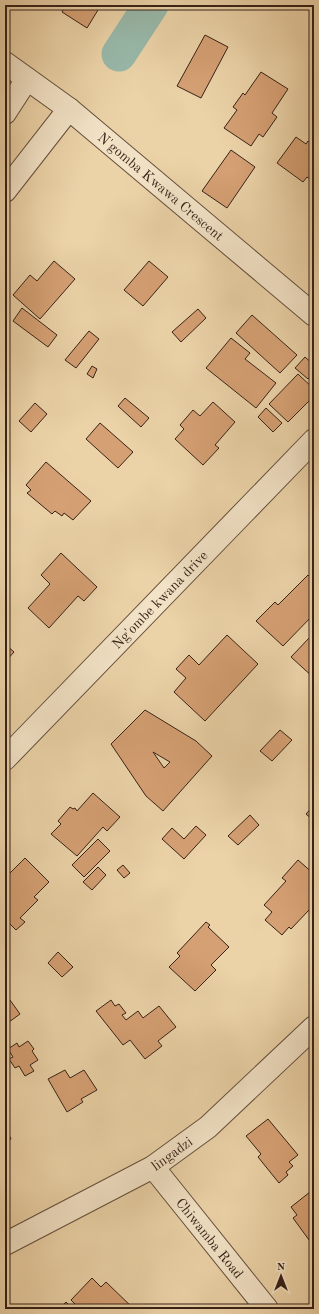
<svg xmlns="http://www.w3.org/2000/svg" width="319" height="1314" font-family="'Old Standard TT',serif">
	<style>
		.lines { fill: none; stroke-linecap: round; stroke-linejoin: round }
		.river { stroke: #98b8a9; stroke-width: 35 }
		.building { fill: #d5a073; stroke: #372218; fill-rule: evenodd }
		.minor-casing { stroke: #644e3c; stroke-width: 24 }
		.minor { stroke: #f2e2c6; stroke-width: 22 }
		.labels { text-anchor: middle; stroke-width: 3.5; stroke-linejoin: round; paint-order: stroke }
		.street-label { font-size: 14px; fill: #372218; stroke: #f2e2c6 }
	</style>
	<rect width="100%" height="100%" fill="#ebd2a7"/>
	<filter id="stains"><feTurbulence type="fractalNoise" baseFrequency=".005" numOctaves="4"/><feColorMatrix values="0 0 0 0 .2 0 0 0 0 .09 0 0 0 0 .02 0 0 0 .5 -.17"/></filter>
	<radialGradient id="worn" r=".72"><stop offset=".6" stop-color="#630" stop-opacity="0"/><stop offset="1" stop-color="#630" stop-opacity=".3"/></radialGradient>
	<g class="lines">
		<polyline class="river" points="119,54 151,5"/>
	</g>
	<g class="building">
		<polygon points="66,5 101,5 87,28 62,12"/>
		<polygon points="205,35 228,47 201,98 177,86"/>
		<polygon points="261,72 288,89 272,113 277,117 263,137 259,134 251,146 224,128 237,110 233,107 243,93 245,95"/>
		<polygon points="296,137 306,144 308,141 314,144 314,182 307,177 303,182 277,163"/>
		<polygon points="231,150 255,167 227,208 202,191"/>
		<polygon points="54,261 75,279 40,319 13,295 30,275 37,281"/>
		<polygon points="149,261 168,277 143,306 124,290"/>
		<polygon points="22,308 57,335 48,347 13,321"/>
		<polygon points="198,309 206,318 181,342 172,332"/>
		<polygon points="252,315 297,355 280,373 236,333"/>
		<polygon points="89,331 99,339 76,368 65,360"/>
		<polygon points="231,338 250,353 245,359 276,383 256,408 206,368"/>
		<polygon points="305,357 314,365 314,372 308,379 295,368"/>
		<polygon points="92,366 97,369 93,378 87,374"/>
		<polygon points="298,374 314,389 314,396 288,422 269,404"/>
		<polygon points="125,398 149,418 141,427 118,406"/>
		<polygon points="213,402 235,422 215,445 219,448 203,465 175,439 184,429 180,425 193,410 200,416"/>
		<polygon points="35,403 47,414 31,432 19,421"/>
		<polygon points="266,408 282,423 273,432 258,417"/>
		<polygon points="100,423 133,452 118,468 86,439"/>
		<polygon points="46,462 91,501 73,520 64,513 62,516 55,511 52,514 27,493 31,490 26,485"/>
		<polygon points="61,553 97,587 84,601 78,596 49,628 28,608 50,584 41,575"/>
		<polygon points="308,575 314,581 314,614 283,646 256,621 275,602 278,605"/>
		<polygon points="227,635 258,664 205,721 174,692 186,678 176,669 189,655 199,665"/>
		<polygon points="311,636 314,639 314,678 291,657"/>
		<polygon points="5,644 14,652 5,662"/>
		<path d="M145,710L196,741L212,756L163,811L146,796L111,744ZM153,752L170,762L164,768Z"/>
		<polygon points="280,730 292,740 272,761 260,751"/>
		<polygon points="93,793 120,817 107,831 103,827 77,856 51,834 61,824 58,821 70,807 73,809 75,808 77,811"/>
		<polygon points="314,805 314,821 306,814"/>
		<polygon points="250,815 259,825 238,845 228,836"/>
		<polygon points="196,826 206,835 184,859 162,839 172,828 184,839"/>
		<polygon points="98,839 110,851 84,877 72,865"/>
		<polygon points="25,858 49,882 34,897 38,900 20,918 25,922 16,930 5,919 5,878"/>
		<polygon points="298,860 314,874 314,911 312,913 309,910 291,929 289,927 282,935 265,920 272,912 264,905 286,881 282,878"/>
		<polygon points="123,865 130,873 124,878 117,870"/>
		<polygon points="98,867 106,875 92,890 83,882"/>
		<polygon points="206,922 210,925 208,927 229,947 211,965 216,970 195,991 169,967 180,956 177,953"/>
		<polygon points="58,952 73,967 62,977 48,963"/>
		<polygon points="5,993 20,1014 5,1025"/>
		<polygon points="111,1000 115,1006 119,1004 126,1013 122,1015 126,1020 138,1011 143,1018 159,1006 176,1027 158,1041 162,1046 145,1059 130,1040 123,1045 96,1011"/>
		<polygon points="28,1041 34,1049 32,1051 38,1060 30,1065 34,1071 25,1076 19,1066 15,1068 9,1059 13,1057 8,1049 17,1043 19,1047"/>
		<polygon points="65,1070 70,1078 84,1070 97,1090 81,1099 83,1102 67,1112 48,1079"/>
		<polygon points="268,1119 298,1155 289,1162 293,1166 286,1172 288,1175 279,1183 258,1157 261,1154 246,1136"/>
		<polygon points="5,1127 11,1139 5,1142"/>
		<polygon points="310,1192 314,1197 314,1243 312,1244 293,1218 297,1215 291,1207"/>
		<polygon points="92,1278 101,1287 106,1282 134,1309 80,1309 71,1300"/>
		<polygon points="66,1302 73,1309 59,1309"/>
	</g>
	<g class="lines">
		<g class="minor-casing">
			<g id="minor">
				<path id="s1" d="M5,63L69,109L314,315"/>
				<polyline points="5,113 27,79"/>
				<polyline points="5,191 69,109"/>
				<path id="s2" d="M5,759L314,440"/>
				<path id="s3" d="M153,1167L267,1309"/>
				<path id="s4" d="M5,1244L153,1167L208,1127L314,1027"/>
			</g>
		</g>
		<use href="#minor" class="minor"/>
	</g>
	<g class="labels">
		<g class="street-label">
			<text dy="5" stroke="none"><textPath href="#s1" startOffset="199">N'gomba Kwawa Crescent</textPath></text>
			<text dy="5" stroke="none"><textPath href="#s2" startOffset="222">Ng'ombe kwana drive</textPath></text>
			<text dy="5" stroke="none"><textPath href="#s4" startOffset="190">lingadzi</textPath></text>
			<text dy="5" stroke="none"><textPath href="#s3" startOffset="91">Chiwamba Road</textPath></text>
		</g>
	</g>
	<rect width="319" height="1314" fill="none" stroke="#ebd2a7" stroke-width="20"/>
	<rect x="6" y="6" width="307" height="1302" fill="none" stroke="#372218" stroke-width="2"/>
	<rect x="10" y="10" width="299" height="1294" fill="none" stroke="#372218"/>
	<g transform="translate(281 1276)" stroke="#f2e2c6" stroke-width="3" paint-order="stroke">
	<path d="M0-3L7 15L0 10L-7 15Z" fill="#372218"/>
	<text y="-6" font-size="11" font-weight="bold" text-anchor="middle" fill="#372218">N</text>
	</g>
	<rect width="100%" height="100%" filter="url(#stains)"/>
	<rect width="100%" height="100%" fill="url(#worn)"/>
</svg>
